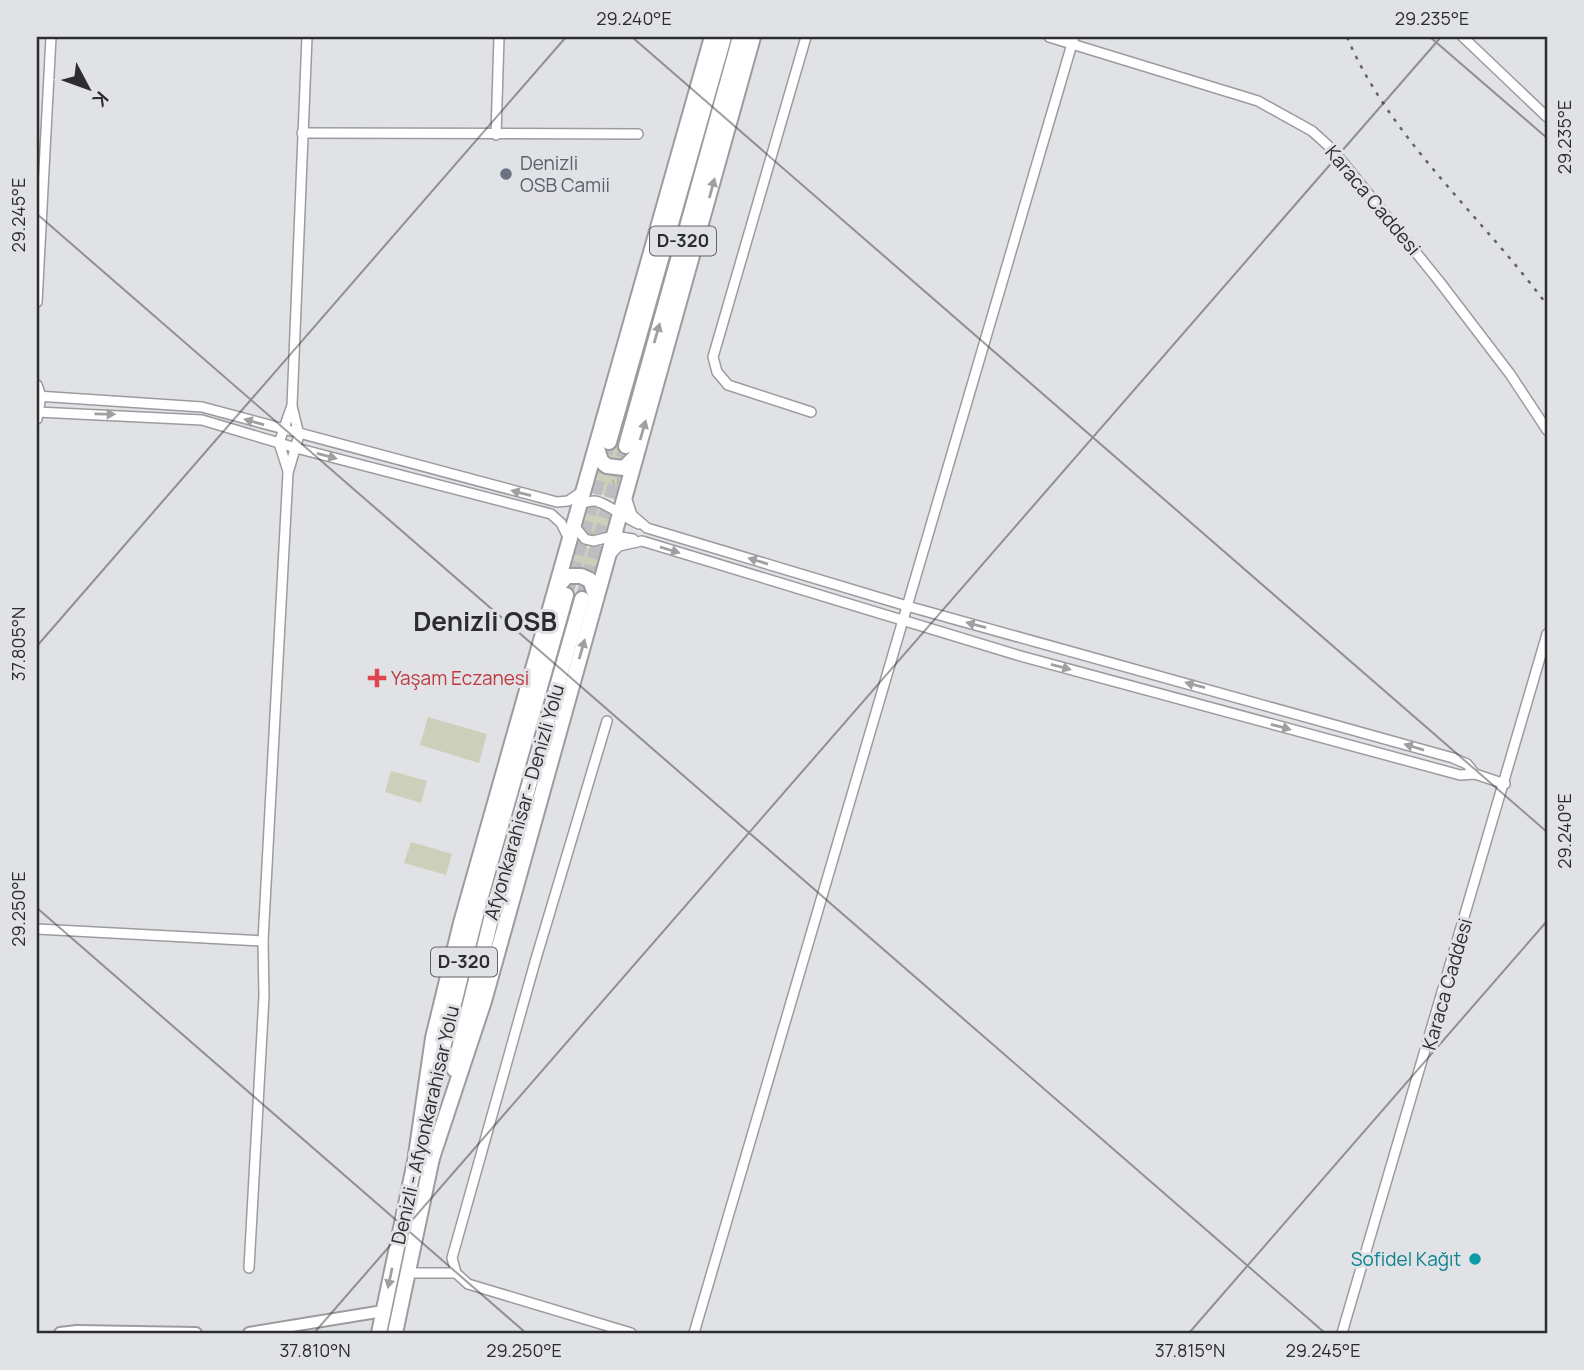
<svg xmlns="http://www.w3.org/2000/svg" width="1584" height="1370" font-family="Manrope,sans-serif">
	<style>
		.grass { fill: url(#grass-tufts) }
		.pitch { fill: #ccd0bb }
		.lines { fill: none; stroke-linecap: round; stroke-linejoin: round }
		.trunk-tunnel { stroke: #bdbec1; stroke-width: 14; stroke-dasharray: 14 7; stroke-linecap: butt }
		.minor-casing { stroke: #9b9ca0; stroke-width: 12 }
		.tertiary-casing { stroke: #9b9ca0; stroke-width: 14 }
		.trunk-casing { stroke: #9b9ca0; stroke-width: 18 }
		.minor { stroke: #fff; stroke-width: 9 }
		.tertiary { stroke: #fff; stroke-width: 10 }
		.trunk { stroke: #fff; stroke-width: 14 }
		.rail { stroke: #636466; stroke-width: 2.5; stroke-dasharray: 3.5 7; stroke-linecap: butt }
		.oneway { fill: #a0a0a1 }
		.ticks { fill: none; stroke: #2c2d2e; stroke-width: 2; stroke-opacity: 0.45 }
		.worship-dot { fill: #6b7280; stroke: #e1e2e6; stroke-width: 2.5 }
		.health-dot { fill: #e0444e; stroke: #e1e2e6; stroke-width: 2.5 }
		.culture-dot { fill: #0f9aa8; stroke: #e1e2e6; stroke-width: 2.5 }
		.labels { text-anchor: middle; stroke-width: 6; stroke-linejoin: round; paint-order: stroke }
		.shield { fill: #e1e2e6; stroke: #626365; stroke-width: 2 }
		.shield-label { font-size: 18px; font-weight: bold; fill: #2c2d2e }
		.worship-label { font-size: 19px; fill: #5b616d; stroke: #e1e2e6; text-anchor: start }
		.street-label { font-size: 19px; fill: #2c2d2e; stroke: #e1e2e6 }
		.health-label { font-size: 19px; fill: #be3a42; stroke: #e1e2e6; text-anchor: start }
		.culture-label { font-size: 19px; fill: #0d838f; stroke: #e1e2e6; text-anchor: end }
		.district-label { font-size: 26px; font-weight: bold; fill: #2c2d2e; stroke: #e1e2e6 }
		.neatline { fill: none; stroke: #2c2d2e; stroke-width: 2.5 }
		.ticks-label { font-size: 18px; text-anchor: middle; fill: #2c2d2e }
	</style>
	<defs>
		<pattern id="grass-tufts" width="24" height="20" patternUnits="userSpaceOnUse" patternTransform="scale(1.75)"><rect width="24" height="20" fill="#ccd0bb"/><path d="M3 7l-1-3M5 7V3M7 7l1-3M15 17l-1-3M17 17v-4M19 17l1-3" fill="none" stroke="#afb3a1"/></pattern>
	</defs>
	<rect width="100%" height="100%" fill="#e1e2e6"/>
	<g class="grass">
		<polygon points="603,441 633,450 632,457 616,465 603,454"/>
		<polygon points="597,464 627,471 619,499 589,491"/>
		<circle cx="597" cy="521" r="15"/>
		<polygon points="574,544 604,552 596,581 566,572"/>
	</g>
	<g class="pitch">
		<polygon points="428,717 487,734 479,763 420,745"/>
		<polygon points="391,771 427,781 421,803 385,792"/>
		<polygon points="411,842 452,854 446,875 404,863"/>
	</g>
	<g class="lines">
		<g class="trunk-tunnel">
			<polyline points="566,595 609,442"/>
			<polyline points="582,599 626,446"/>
		</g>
		<g class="minor-casing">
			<g id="minor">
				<polyline points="806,37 713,357 717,372 728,385 811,412"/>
				<polyline points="1049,37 1258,101 1312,131 1333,150 1439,281 1510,374 1547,430"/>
				<polyline points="1463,37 1547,117"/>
				<polyline points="302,133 638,134"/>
				<polyline points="496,135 499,37"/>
				<polyline points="37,302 51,37"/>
				<polyline points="37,385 41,396 37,419"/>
				<polyline points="37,396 202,407 557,502 568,501 583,491"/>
				<polyline points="37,412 202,420 296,448 551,514 561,523 569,539"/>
				<polyline points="288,471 279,443 291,408"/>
				<polyline points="626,497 632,515 647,528 907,606 1453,758 1467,764 1475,774"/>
				<path d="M577,504C582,504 588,501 594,501C604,501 626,519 639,524"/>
				<polyline points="572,523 585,539 593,541 614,536 633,539"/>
				<polyline points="611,554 619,546 642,541 1017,655 1460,775 1475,774 1505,784"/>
				<polyline points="607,721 535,962 452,1258 456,1273 468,1284 631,1333"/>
				<polyline points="37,929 263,941"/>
				<polyline points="249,1268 264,996 263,941 288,473 299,435 292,406 307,37"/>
				<polyline points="407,1273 456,1273"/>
				<polyline points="694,1333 1074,37"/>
				<polyline points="1342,1333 1547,634"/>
			</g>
		</g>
		<g class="tertiary-casing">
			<g id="tertiary">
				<polyline points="60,1333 77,1331 196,1333"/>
				<polyline points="249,1333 383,1311"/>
			</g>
		</g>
		<g class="trunk-casing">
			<g id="trunk">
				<polyline points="609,442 724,37"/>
				<polyline points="626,446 740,37"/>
				<polyline points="597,448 601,461 607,466 624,468 636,456"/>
				<polyline points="558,586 567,576 581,576 590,580 596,597"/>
				<polyline points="454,1069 493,911 582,599"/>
				<polyline points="434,1084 478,907 566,595"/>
				<polyline points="416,1155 433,1038 461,923 712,37"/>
				<polyline points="431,1161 484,1001 753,37"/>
				<polyline points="379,1333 418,1147"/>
				<polyline points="395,1333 433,1153"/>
			</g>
		</g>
		<use href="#minor" class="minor"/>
		<use href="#tertiary" class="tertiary"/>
		<use href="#trunk" class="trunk"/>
		<path class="rail" d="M1347,37C1389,137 1483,218 1547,305"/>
	</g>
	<defs><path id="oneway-solid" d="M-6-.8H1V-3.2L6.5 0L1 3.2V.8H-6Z" transform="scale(1.75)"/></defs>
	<g class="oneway">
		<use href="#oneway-solid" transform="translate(712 188) rotate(-75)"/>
		<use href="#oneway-solid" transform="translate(657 333) rotate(-74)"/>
		<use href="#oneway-solid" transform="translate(105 414) rotate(1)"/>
		<use href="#oneway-solid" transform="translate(254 422) rotate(-164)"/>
		<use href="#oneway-solid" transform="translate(643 430) rotate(-74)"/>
		<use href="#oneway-solid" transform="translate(327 456) rotate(15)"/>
		<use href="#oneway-solid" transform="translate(521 493) rotate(-165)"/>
		<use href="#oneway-solid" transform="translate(670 550) rotate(17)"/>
		<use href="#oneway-solid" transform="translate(758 561) rotate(-163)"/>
		<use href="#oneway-solid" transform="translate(976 625) rotate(-165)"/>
		<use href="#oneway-solid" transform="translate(582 649) rotate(-74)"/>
		<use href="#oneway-solid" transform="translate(1061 667) rotate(15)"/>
		<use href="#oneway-solid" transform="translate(1195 685) rotate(-165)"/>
		<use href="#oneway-solid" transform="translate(1281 727) rotate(15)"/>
		<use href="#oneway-solid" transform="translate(1414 747) rotate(-163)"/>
		<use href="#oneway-solid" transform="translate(390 1278) rotate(102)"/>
	</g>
	<path class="ticks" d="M632,37L1547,832M1430,37L1547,138M37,214L1325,1333M37,646L566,37M37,908L526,1333M314,1333L1441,37M1189,1333L1547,921"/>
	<circle class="worship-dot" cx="506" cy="174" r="7"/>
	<path class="health-dot" d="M373.5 667.5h7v7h7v7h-7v7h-7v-7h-7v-7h7z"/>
	<circle class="culture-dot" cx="1475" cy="1259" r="7"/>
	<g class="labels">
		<g class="shield">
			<rect x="650" y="226.5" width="66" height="29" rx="5"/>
			<rect x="431" y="947.5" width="66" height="29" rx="5"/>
		</g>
		<g class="shield-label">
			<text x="683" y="247">D-320</text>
			<text x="464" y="968">D-320</text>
		</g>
		<g class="worship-label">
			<text x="520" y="170">Denizli<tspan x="520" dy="22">OSB Camii</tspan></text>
		</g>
		<g class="street-label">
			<text transform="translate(1373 200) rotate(50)" y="7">Karaca Caddesi</text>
			<text transform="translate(524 802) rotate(-74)" y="7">Afyonkarahisar - Denizli Yolu</text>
			<text transform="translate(1447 984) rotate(-74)" y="7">Karaca Caddesi</text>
			<text transform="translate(425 1125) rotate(-77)" y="7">Denizli - Afyonkarahisar Yolu</text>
		</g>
		<g class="health-label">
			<text x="391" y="685">Yaşam Eczanesi</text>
		</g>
		<g class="culture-label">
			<text x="1461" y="1266">Sofidel Kağıt</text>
		</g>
		<g class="district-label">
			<text x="485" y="631">Denizli OSB</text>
		</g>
	</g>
	<rect width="1584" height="1370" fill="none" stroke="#e1e2e6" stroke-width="77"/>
	<g transform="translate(88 88) rotate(131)" stroke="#e1e2e6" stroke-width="5" paint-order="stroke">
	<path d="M0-5L12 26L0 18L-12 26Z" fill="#2c2d2e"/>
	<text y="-10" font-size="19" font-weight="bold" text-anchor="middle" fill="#2c2d2e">K</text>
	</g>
	<rect x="38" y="38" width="1508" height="1294" class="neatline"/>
	<g class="ticks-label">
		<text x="634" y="25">29.240°E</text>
		<text x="1432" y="25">29.235°E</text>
		<text transform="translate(1565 137) rotate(-90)" y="6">29.235°E</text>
		<text transform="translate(19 215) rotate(-90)" y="6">29.245°E</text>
		<text transform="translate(19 644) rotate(-90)" y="6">37.805°N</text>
		<text transform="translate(1565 831) rotate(-90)" y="6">29.240°E</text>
		<text transform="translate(19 909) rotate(-90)" y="6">29.250°E</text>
		<text x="315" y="1357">37.810°N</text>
		<text x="524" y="1357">29.250°E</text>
		<text x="1190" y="1357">37.815°N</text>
		<text x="1323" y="1357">29.245°E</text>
	</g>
</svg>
